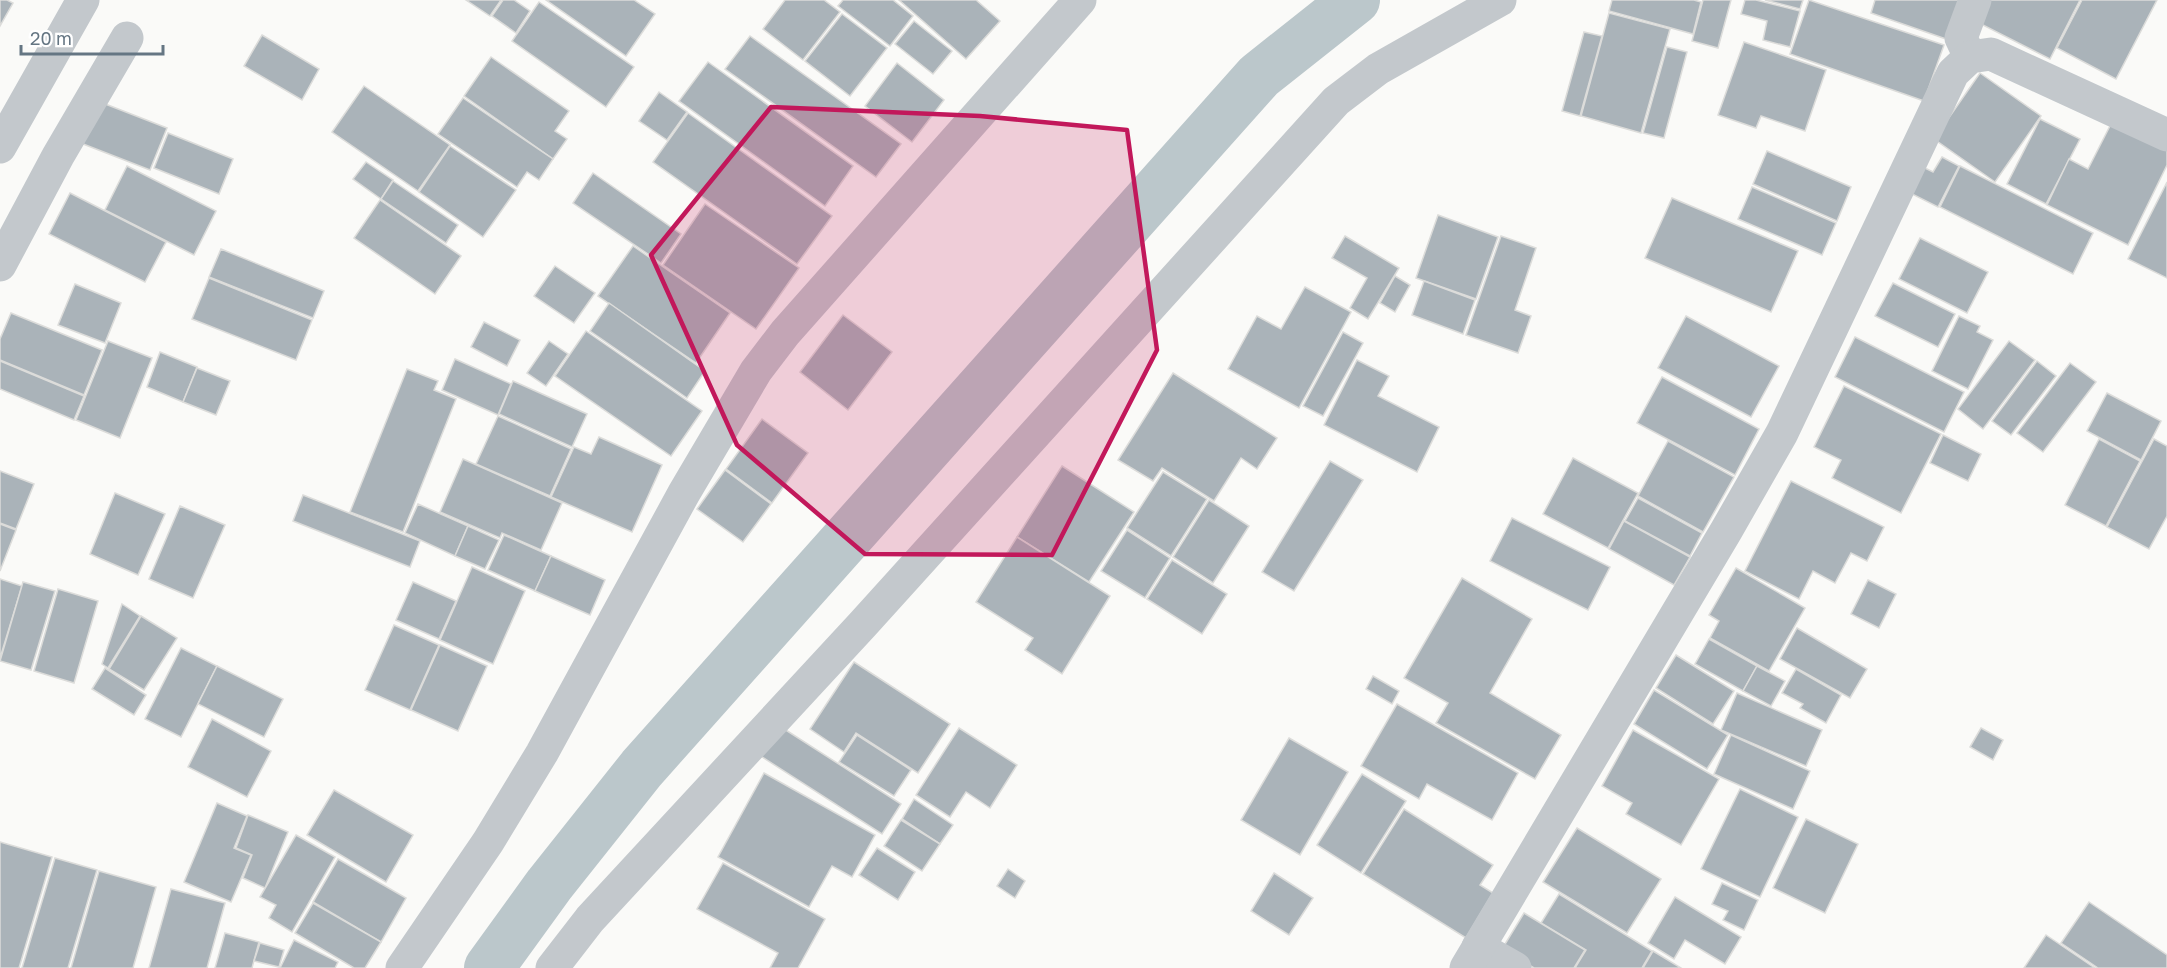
<svg xmlns="http://www.w3.org/2000/svg" width="2167" height="968" font-family="'Golos Text',sans-serif">
	<style>
		.lines { fill: none; stroke-linecap: round; stroke-linejoin: round }
		.canal { stroke: #bbc7cb; stroke-width: 50 }
		.building { fill: #aab3b9; stroke: #dcdcda; stroke-width: 1.5 }
		.minor { stroke: #c3c8cc; stroke-width: 33 }
		.marked { fill: #c2185b; fill-opacity: 0.2; stroke: #c2185b; stroke-width: 4.5; stroke-linejoin: round }
	</style>
	<rect width="100%" height="100%" fill="#fafaf8"/>
	<g class="lines">
		<polyline class="canal" points="489,968 549,885 642,768 1259,76 1355,0"/>
	</g>
	<g class="building">
		<polygon points="0,0 7,0 13,3 0,26"/>
		<polygon points="466,0 501,0 490,16"/>
		<polygon points="503,0 514,0 530,11 516,33 492,16"/>
		<polygon points="546,0 634,0 655,14 626,56"/>
		<polygon points="785,0 824,0 840,12 803,60 763,29"/>
		<polygon points="843,0 893,0 913,16 890,46 838,6"/>
		<polygon points="899,0 976,0 1000,21 966,59"/>
		<polygon points="1612,0 1694,0 1701,2 1693,34 1609,11"/>
		<polygon points="1703,0 1731,0 1718,48 1692,41"/>
		<polygon points="1745,0 1756,0 1800,11 1790,47 1763,40 1767,21 1741,14"/>
		<polygon points="1765,0 1803,0 1800,9"/>
		<polygon points="1809,0 1944,45 1924,101 1790,54"/>
		<polygon points="1875,0 1960,0 1946,39 1871,13"/>
		<polygon points="1981,0 2080,0 2050,59 1971,19"/>
		<polygon points="2082,0 2157,0 2116,79 2057,48"/>
		<polygon points="539,2 634,67 606,107 512,41"/>
		<polygon points="1609,13 1670,29 1641,133 1581,116"/>
		<polygon points="842,14 887,48 850,96 805,61"/>
		<polygon points="914,21 952,51 933,74 895,44"/>
		<polygon points="1584,32 1602,36 1580,116 1562,111"/>
		<polygon points="262,35 319,69 302,100 244,66"/>
		<polygon points="750,36 901,144 876,177 725,69"/>
		<polygon points="1744,42 1826,70 1805,131 1761,116 1756,128 1718,115"/>
		<polygon points="1667,47 1687,52 1664,138 1643,133"/>
		<polygon points="491,57 569,111 555,131 567,139 553,159 464,96"/>
		<polygon points="708,62 853,166 825,206 679,101"/>
		<polygon points="897,63 944,100 912,142 865,106"/>
		<polygon points="1980,73 2041,116 1995,182 1934,139"/>
		<polygon points="364,86 450,145 418,191 332,132"/>
		<polygon points="659,92 687,112 667,140 639,121"/>
		<polygon points="463,98 553,159 539,180 527,172 517,187 438,134"/>
		<polygon points="95,100 167,128 150,170 78,142"/>
		<polygon points="688,113 832,216 797,264 653,162"/>
		<polygon points="2040,119 2080,139 2046,204 2007,184"/>
		<polygon points="2112,122 2167,150 2167,165 2128,245 2047,205 2069,159 2088,169"/>
		<polygon points="168,133 233,159 219,194 154,168"/>
		<polygon points="450,146 516,190 483,237 419,192"/>
		<polygon points="1767,151 1851,187 1837,221 1753,184"/>
		<polygon points="1942,157 1959,166 1938,207 1908,192 1921,166 1933,172"/>
		<polygon points="366,162 393,180 381,199 353,179"/>
		<polygon points="127,166 216,211 194,255 105,210"/>
		<polygon points="1960,166 2093,233 2073,274 1940,207"/>
		<polygon points="593,173 681,234 661,263 573,203"/>
		<polygon points="393,181 458,225 446,243 381,199"/>
		<polygon points="2167,182 2167,278 2128,259"/>
		<polygon points="1752,187 1836,223 1822,255 1738,219"/>
		<polygon points="70,193 166,242 145,282 49,234"/>
		<polygon points="1672,198 1798,251 1771,312 1645,258"/>
		<polygon points="380,200 461,256 435,294 354,238"/>
		<polygon points="705,204 799,268 756,329 663,265"/>
		<polygon points="1438,215 1498,237 1476,299 1416,278"/>
		<polygon points="1345,236 1399,268 1368,319 1350,308 1367,278 1332,258"/>
		<polygon points="1501,236 1536,248 1515,310 1531,316 1518,353 1466,335"/>
		<polygon points="1920,238 1988,272 1967,313 1899,279"/>
		<polygon points="633,246 730,313 696,363 598,296"/>
		<polygon points="221,249 324,291 313,318 209,277"/>
		<polygon points="555,266 595,293 574,323 534,296"/>
		<polygon points="1395,276 1410,285 1395,312 1380,303"/>
		<polygon points="209,278 312,320 296,360 192,319"/>
		<polygon points="1424,281 1475,300 1463,334 1412,315"/>
		<polygon points="1893,283 1955,314 1938,347 1875,316"/>
		<polygon points="75,284 121,303 105,343 58,325"/>
		<polygon points="1305,287 1351,312 1299,408 1228,369 1257,316 1281,329"/>
		<polygon points="609,303 705,371 687,398 590,331"/>
		<polygon points="11,313 102,350 84,395 0,360 0,339"/>
		<polygon points="843,315 892,352 848,410 800,372"/>
		<polygon points="1686,316 1779,366 1751,417 1658,368"/>
		<polygon points="1959,316 1980,326 1977,332 1993,340 1968,389 1932,371"/>
		<polygon points="484,322 520,340 507,366 471,347"/>
		<polygon points="586,331 702,411 671,456 555,376"/>
		<polygon points="1343,332 1363,343 1323,416 1303,406"/>
		<polygon points="1855,337 1964,392 1944,432 1835,377"/>
		<polygon points="108,341 152,358 120,438 76,420"/>
		<polygon points="549,341 568,354 546,386 527,373"/>
		<polygon points="2009,341 2035,360 1983,429 1958,409"/>
		<polygon points="160,352 197,367 183,402 147,387"/>
		<polygon points="455,359 511,384 498,415 442,390"/>
		<polygon points="1357,360 1389,376 1378,396 1439,427 1417,472 1324,425"/>
		<polygon points="0,361 84,396 74,420 0,389"/>
		<polygon points="2037,361 2056,376 2011,435 1992,421"/>
		<polygon points="2070,363 2096,382 2043,452 2017,433"/>
		<polygon points="197,368 230,381 216,415 183,402"/>
		<polygon points="407,369 438,381 434,390 456,399 403,532 350,512"/>
		<polygon points="1173,373 1277,438 1257,469 1241,458 1214,501 1162,468 1153,481 1118,460"/>
		<polygon points="1662,377 1759,429 1735,475 1637,423"/>
		<polygon points="513,381 587,414 572,447 499,414"/>
		<polygon points="1844,386 1941,434 1901,513 1832,478 1841,460 1814,447"/>
		<polygon points="2107,393 2161,421 2141,460 2087,431"/>
		<polygon points="498,416 571,449 550,496 476,464"/>
		<polygon points="762,419 808,453 772,503 726,469"/>
		<polygon points="1943,435 1981,454 1968,481 1930,463"/>
		<polygon points="599,437 662,465 632,532 551,497 574,447 591,454"/>
		<polygon points="2099,439 2140,461 2106,526 2065,505"/>
		<polygon points="2154,439 2167,446 2167,516 2149,549 2107,527"/>
		<polygon points="1668,441 1734,477 1703,532 1638,496"/>
		<polygon points="1573,458 1638,493 1608,548 1543,514"/>
		<polygon points="463,459 562,503 541,550 502,533 500,538 440,512"/>
		<polygon points="1330,461 1363,480 1294,591 1262,572"/>
		<polygon points="1062,466 1134,512 1089,582 1017,537"/>
		<polygon points="725,470 771,504 743,542 697,509"/>
		<polygon points="0,471 34,484 16,529 0,523"/>
		<polygon points="1163,472 1207,499 1171,556 1127,528"/>
		<polygon points="1791,481 1884,527 1867,561 1851,553 1835,583 1813,571 1799,599 1745,571"/>
		<polygon points="115,493 165,514 138,575 90,554"/>
		<polygon points="303,495 420,541 410,567 293,521"/>
		<polygon points="1638,498 1702,533 1690,556 1625,521"/>
		<polygon points="1209,500 1249,526 1213,583 1173,557"/>
		<polygon points="418,504 468,526 455,556 405,533"/>
		<polygon points="180,506 225,525 193,598 149,579"/>
		<polygon points="1512,518 1610,567 1588,610 1490,561"/>
		<polygon points="1624,521 1690,557 1674,585 1609,549"/>
		<polygon points="0,524 16,530 0,571"/>
		<polygon points="468,526 499,540 485,569 455,556"/>
		<polygon points="1127,530 1170,558 1145,598 1101,571"/>
		<polygon points="504,535 551,556 535,591 488,570"/>
		<polygon points="1017,537 1110,596 1062,674 1025,650 1033,638 976,602"/>
		<polygon points="551,556 605,580 590,615 535,591"/>
		<polygon points="1172,560 1227,594 1202,634 1147,599"/>
		<polygon points="472,567 525,591 493,664 440,640"/>
		<polygon points="1736,568 1805,608 1769,671 1710,638 1719,621 1709,615"/>
		<polygon points="1462,578 1532,619 1490,693 1561,735 1535,779 1436,723 1448,703 1404,678"/>
		<polygon points="0,579 22,586 0,658"/>
		<polygon points="1868,580 1896,594 1879,628 1851,614"/>
		<polygon points="23,582 55,591 31,670 0,661"/>
		<polygon points="413,582 456,601 439,639 396,620"/>
		<polygon points="58,589 98,601 74,683 34,671"/>
		<polygon points="122,604 140,616 108,668 102,664"/>
		<polygon points="141,616 177,638 144,690 109,669"/>
		<polygon points="394,625 439,645 410,710 365,690"/>
		<polygon points="1797,628 1867,669 1850,698 1780,659"/>
		<polygon points="1709,639 1757,666 1743,691 1695,664"/>
		<polygon points="440,645 487,666 458,731 411,710"/>
		<polygon points="181,648 217,666 181,737 145,719"/>
		<polygon points="1676,655 1734,691 1713,724 1656,688"/>
		<polygon points="854,662 950,724 918,773 856,733 844,752 810,729"/>
		<polygon points="217,666 283,699 264,737 198,704"/>
		<polygon points="1757,666 1785,681 1771,706 1743,691"/>
		<polygon points="105,668 146,695 134,715 92,689"/>
		<polygon points="1796,669 1841,695 1826,723 1800,708 1803,704 1782,693"/>
		<polygon points="1373,676 1399,691 1392,704 1366,689"/>
		<polygon points="1654,690 1728,735 1707,769 1634,724"/>
		<polygon points="1737,693 1822,730 1806,766 1721,730"/>
		<polygon points="1397,704 1518,773 1492,820 1427,784 1419,799 1361,766"/>
		<polygon points="212,719 271,751 247,797 188,767"/>
		<polygon points="778,725 901,804 882,834 759,755"/>
		<polygon points="959,728 1017,765 990,808 966,792 950,817 916,795"/>
		<polygon points="1981,728 2003,740 1993,760 1970,747"/>
		<polygon points="1633,730 1719,779 1681,845 1626,814 1632,803 1602,786"/>
		<polygon points="857,735 911,770 894,796 839,762"/>
		<polygon points="1731,735 1810,771 1793,809 1714,774"/>
		<polygon points="1289,738 1348,772 1300,855 1241,820"/>
		<polygon points="764,773 875,835 852,877 832,866 809,907 718,857"/>
		<polygon points="1362,774 1406,801 1361,873 1317,845"/>
		<polygon points="1740,789 1798,817 1760,897 1701,869"/>
		<polygon points="334,790 413,835 386,882 307,835"/>
		<polygon points="914,799 953,825 940,844 902,819"/>
		<polygon points="217,803 247,816 234,848 251,855 231,902 184,882"/>
		<polygon points="1404,809 1493,865 1480,885 1493,893 1466,938 1363,874"/>
		<polygon points="248,815 288,832 265,888 243,878 252,855 236,848"/>
		<polygon points="1806,819 1858,844 1825,913 1773,888"/>
		<polygon points="901,820 940,844 922,871 884,846"/>
		<polygon points="1577,828 1661,879 1627,933 1543,882"/>
		<polygon points="296,835 335,857 292,932 269,918 276,905 260,897"/>
		<polygon points="0,842 52,857 19,968 0,968"/>
		<polygon points="877,848 915,872 898,900 859,875"/>
		<polygon points="55,858 97,870 68,968 22,968"/>
		<polygon points="338,859 406,898 381,942 313,902"/>
		<polygon points="723,863 825,919 798,968 770,968 778,953 697,909"/>
		<polygon points="1008,869 1025,881 1015,898 997,886"/>
		<polygon points="99,871 156,887 133,968 71,968"/>
		<polygon points="1274,873 1313,898 1289,935 1251,911"/>
		<polygon points="1722,883 1758,900 1744,930 1723,920 1728,911 1712,904"/>
		<polygon points="171,889 225,903 207,968 149,968"/>
		<polygon points="1559,894 1652,951 1642,968 1575,968 1586,950 1541,923"/>
		<polygon points="1675,897 1741,937 1725,964 1685,940 1674,959 1648,943"/>
		<polygon points="2089,902 2167,955 2167,968 2098,968 2061,943"/>
		<polygon points="313,903 381,942 365,968 354,968 295,933"/>
		<polygon points="1524,913 1585,950 1574,968 1534,968 1502,949"/>
		<polygon points="225,933 259,942 252,968 215,968"/>
		<polygon points="2046,935 2095,968 2024,968"/>
		<polygon points="294,940 338,962 335,968 280,968"/>
		<polygon points="260,943 284,950 279,967 254,961"/>
		<polygon points="1653,951 1681,968 1643,968"/>
	</g>
	<g class="lines">
		<g class="minor">
			<polyline points="1970,57 1961,38 1975,0"/>
			<polyline points="0,147 83,0"/>
			<polyline points="0,265 58,156 127,38"/>
			<polyline points="1478,947 1515,968"/>
			<polyline points="402,968 488,842 542,753 684,493 756,371 785,333 1080,0"/>
			<polyline points="552,968 590,919 863,624 1336,101 1378,69 1500,0"/>
			<polyline points="1466,968 1726,531 1782,433 1953,73 1970,57 1991,54 2167,135"/>
		</g>
	</g>
	<path class="marked" d="M771,107L980,116L1127,130L1157,350L1052,555L865,554L737,445L651,255Z"/>
	<path d="M21 45v9h142v-9" fill="none" stroke="#657683" stroke-width="3"/>
	<text x="30" y="45" font-size="18" fill="#657683" stroke="#ffffff" stroke-width="4.5" paint-order="stroke">20 m</text>
</svg>
